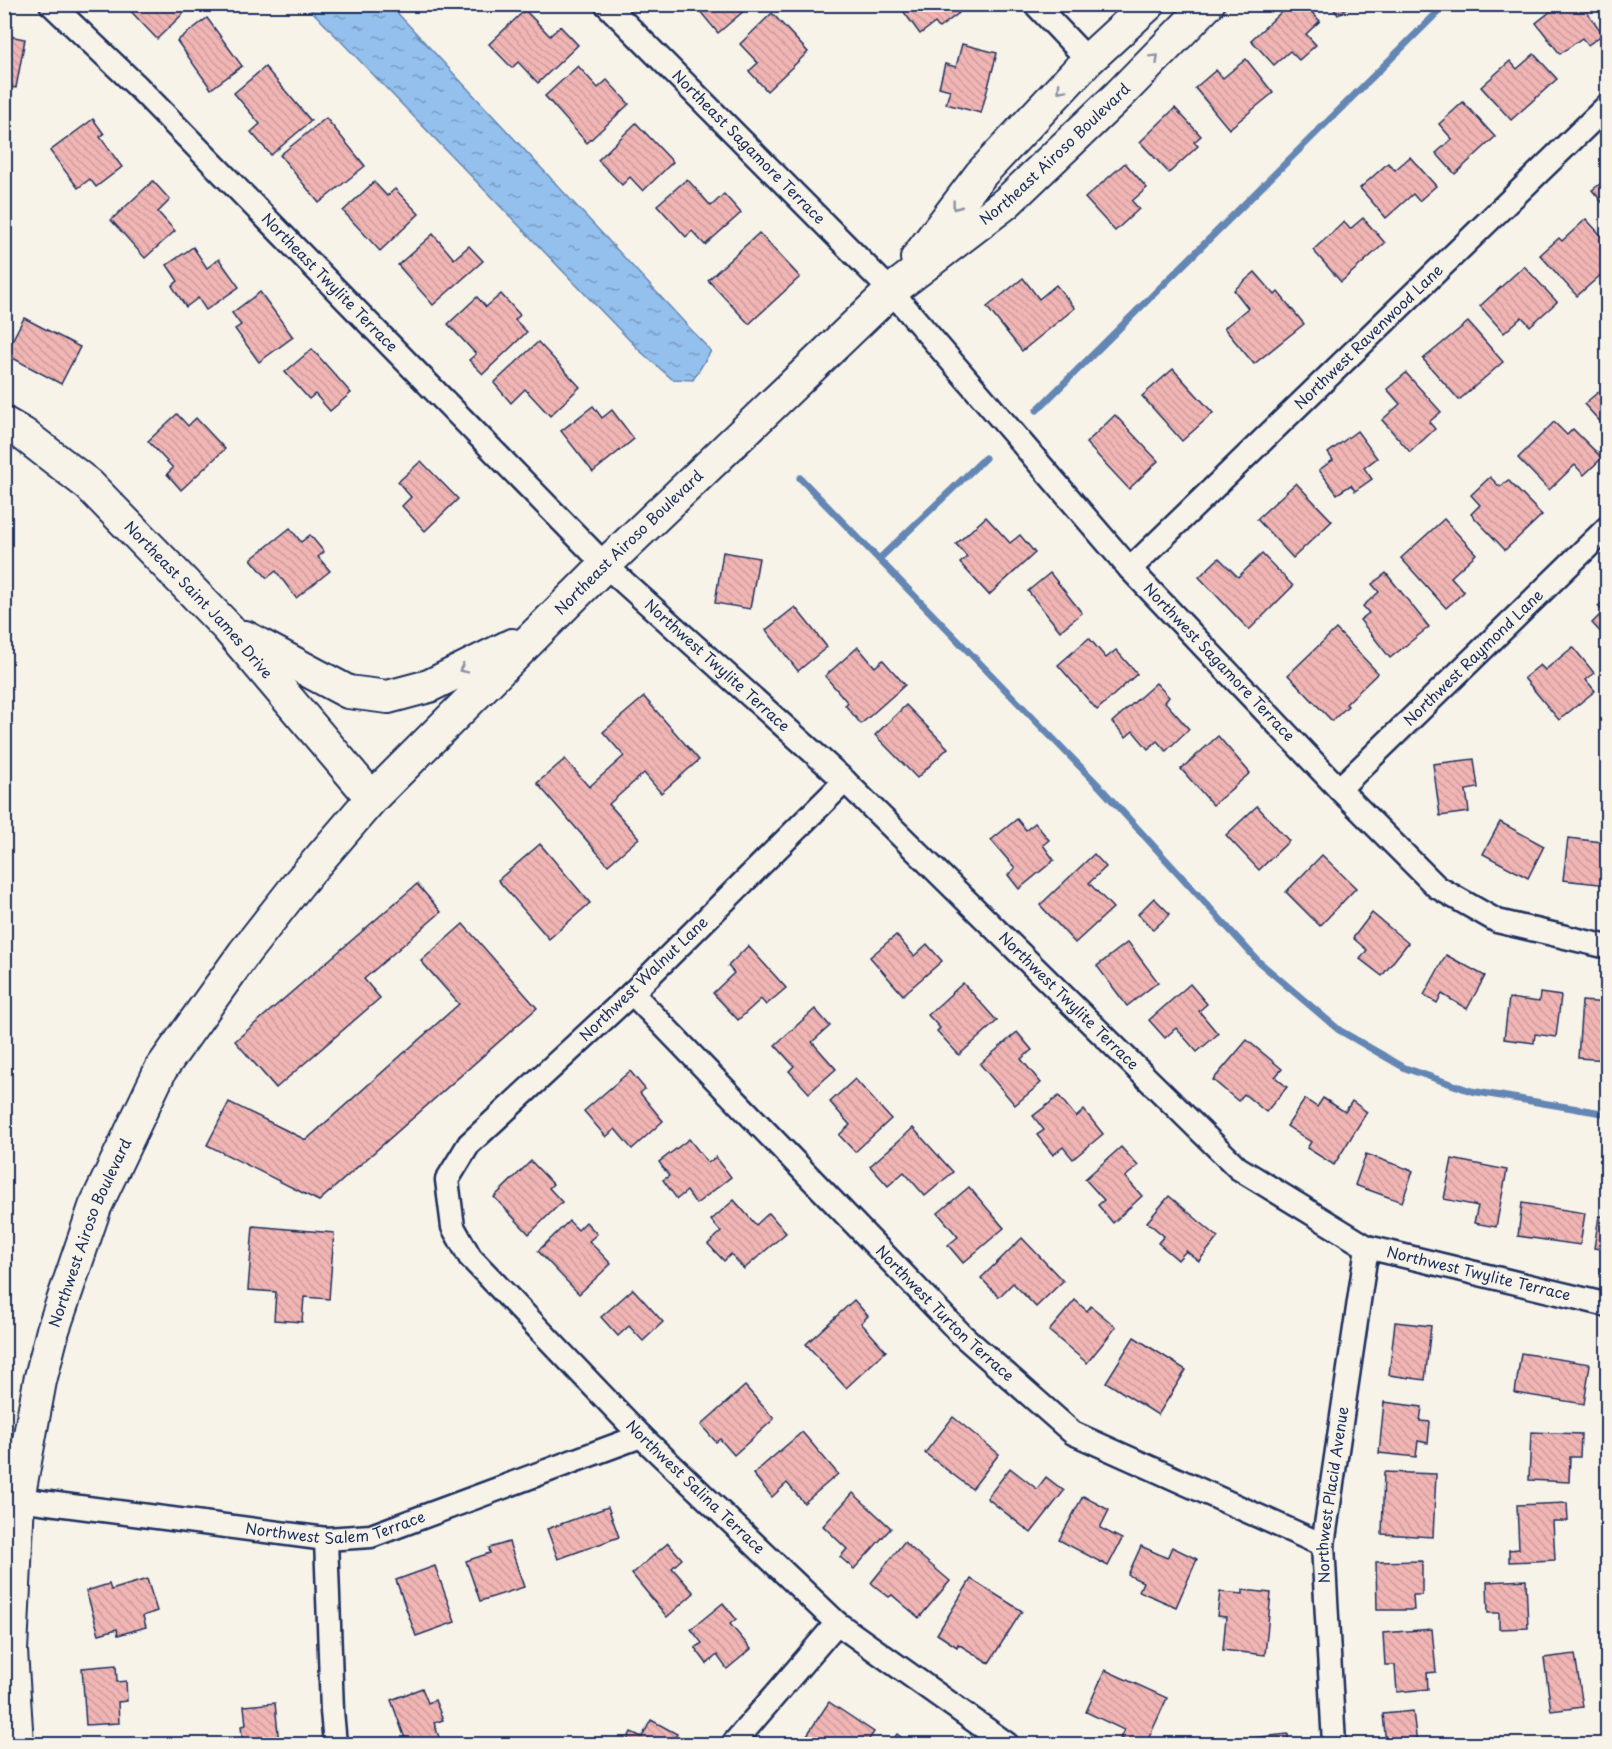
<svg xmlns="http://www.w3.org/2000/svg" width="1612" height="1749" font-family="'Playpen Sans',sans-serif">
	<style>
		.water { fill: url(#water-ripples); stroke: #6486b4; stroke-width: 1.5 }
		.lines { fill: none; stroke-linecap: round; stroke-linejoin: round }
		.stream { stroke: #6486b4; stroke-width: 7 }
		.building { fill: url(#building-back-hatch); stroke: #1b2f5e; stroke-width: 1.5 }
		.street-casing { stroke: #1b2f5e; stroke-width: 27 }
		.secondary-casing { stroke: #1b2f5e; stroke-width: 36 }
		.street { stroke: #f7f3e8; stroke-width: 22 }
		.secondary { stroke: #f7f3e8; stroke-width: 32 }
		.oneway { stroke: #8991a3 }
		.labels { text-anchor: middle; stroke-width: 4.5; stroke-linejoin: round; paint-order: stroke }
		.street-label { font-size: 15px; fill: #1b2f5e; stroke: #f7f3e8 }
	</style>
	<defs>
		<pattern id="water-ripples" width="26" height="14" patternUnits="userSpaceOnUse" patternTransform="scale(1.5)"><rect width="26" height="14" fill="#94c0ed"/><path d="M2 4q2-2 4 0t4 0M15 11q2-2 4 0t4 0" fill="none" stroke="#789cc3"/></pattern>
		<pattern id="building-back-hatch" width="6" height="6" patternUnits="userSpaceOnUse" patternTransform="scale(1.5)"><rect width="6" height="6" fill="#f1b5b4"/><path d="M-1 5l2 2M0 0l6 6M5-1l2 2" fill="none" stroke="#ce9c9d"/></pattern>
	</defs>
	<rect width="100%" height="100%" fill="#f7f3e8"/>
	<filter id="ink" filterUnits="userSpaceOnUse"><feTurbulence type="fractalNoise" baseFrequency=".0167" numOctaves="2"/><feDisplacementMap in="SourceGraphic" scale="12" xChannelSelector="R" yChannelSelector="G"/><feConvolveMatrix kernelMatrix="1 2 1 2 8 2 1 2 1" color-interpolation-filters="sRGB"/></filter>
	<g filter="url(#ink)">
		<polygon class="water" points="306,5 390,5 711,351 693,380 672,379 640,351"/>
		<g class="lines">
			<g class="stream">
				<polyline points="1037,410 1446,4"/>
				<polyline points="800,478 1099,786 1259,962 1339,1030 1405,1068 1471,1091 1608,1114"/>
				<polyline points="879,559 985,458"/>
			</g>
		</g>
		<g class="building">
			<polygon points="124,4 193,4 157,39"/>
			<polygon points="694,4 752,4 718,33"/>
			<polygon points="898,4 953,4 959,13 939,28 935,23 920,34"/>
			<polygon points="1290,4 1304,4 1320,21 1306,34 1316,45 1299,60 1290,51 1274,65 1251,40"/>
			<polygon points="1330,4 1351,4 1338,15"/>
			<polygon points="1560,4 1581,4 1603,34 1588,45 1582,38 1560,54 1536,23"/>
			<polygon points="525,10 550,36 560,26 578,45 538,83 518,62 512,68 489,44"/>
			<polygon points="772,13 808,52 767,91 749,71 758,63 740,44"/>
			<polygon points="207,18 242,66 211,89 177,41"/>
			<polygon points="4,35 25,39 16,88 4,86"/>
			<polygon points="962,44 997,53 981,113 946,104 950,90 939,87 945,64 956,67"/>
			<polygon points="1534,54 1557,79 1511,120 1481,87 1510,61 1517,69"/>
			<polygon points="1246,59 1273,93 1229,129 1195,88 1216,70 1223,78"/>
			<polygon points="578,66 598,88 607,80 629,104 587,143 545,96"/>
			<polygon points="265,67 311,121 271,155 251,132 260,124 234,93"/>
			<polygon points="1463,102 1495,137 1455,174 1436,153 1452,139 1439,124"/>
			<polygon points="1175,108 1201,136 1194,142 1198,146 1169,173 1140,142"/>
			<polygon points="326,118 365,166 319,203 280,155"/>
			<polygon points="93,119 104,134 100,137 122,167 96,187 90,179 78,188 50,151"/>
			<polygon points="636,123 673,162 643,191 630,177 622,185 598,160"/>
			<polygon points="1410,157 1436,186 1419,201 1413,194 1386,218 1360,188 1388,163 1395,170"/>
			<polygon points="1125,163 1147,188 1132,201 1139,209 1115,231 1085,198"/>
			<polygon points="1608,178 1608,209 1592,190"/>
			<polygon points="687,179 711,206 724,194 741,213 705,245 692,231 686,237 657,205"/>
			<polygon points="153,181 170,200 158,212 175,231 145,258 111,220"/>
			<polygon points="374,182 387,196 395,189 419,214 380,251 343,211"/>
			<polygon points="1363,218 1385,243 1341,282 1313,250 1344,222 1350,229"/>
			<polygon points="1586,219 1608,243 1608,278 1603,273 1577,296 1540,255 1559,238 1562,241"/>
			<polygon points="759,233 800,277 749,324 708,280"/>
			<polygon points="433,234 454,259 469,246 483,261 433,305 398,265"/>
			<polygon points="193,247 207,268 219,259 239,287 206,310 198,298 186,307 172,286 178,281 167,265"/>
			<polygon points="1524,266 1557,302 1530,326 1522,317 1504,333 1480,306"/>
			<polygon points="1255,272 1275,295 1278,292 1304,324 1254,364 1224,328 1248,308 1234,290"/>
			<polygon points="1023,278 1039,299 1056,285 1075,308 1022,351 987,307"/>
			<polygon points="260,292 293,337 259,362 235,329 241,325 232,313"/>
			<polygon points="501,294 520,315 515,320 527,332 483,374 469,360 476,354 448,324 477,297 486,307"/>
			<polygon points="24,318 80,347 61,384 5,354"/>
			<polygon points="1468,322 1503,362 1459,400 1423,359"/>
			<polygon points="538,342 580,387 550,416 525,389 511,403 494,383"/>
			<polygon points="312,349 351,393 330,411 315,394 309,399 285,372"/>
			<polygon points="1173,369 1213,413 1182,441 1142,396"/>
			<polygon points="1406,373 1441,412 1429,422 1435,429 1410,452 1382,420 1400,404 1387,389"/>
			<polygon points="1608,384 1608,430 1584,404"/>
			<polygon points="593,406 602,418 612,410 634,439 593,472 561,431"/>
			<polygon points="177,414 188,426 196,418 225,449 181,490 167,474 173,468 148,441"/>
			<polygon points="1115,415 1158,461 1129,489 1086,443"/>
			<polygon points="1554,422 1567,435 1573,429 1602,458 1584,475 1575,465 1549,490 1518,458"/>
			<polygon points="1357,431 1377,458 1364,468 1372,479 1355,491 1351,485 1337,494 1319,470 1333,460 1328,453"/>
			<polygon points="421,461 458,499 425,531 402,506 411,497 398,482"/>
			<polygon points="1490,477 1500,487 1508,480 1542,515 1505,550 1471,514 1480,505 1471,495"/>
			<polygon points="1296,483 1332,521 1293,558 1257,519"/>
			<polygon points="986,517 1010,543 1020,535 1035,553 989,595 960,563 967,557 956,544"/>
			<polygon points="1444,519 1476,554 1451,577 1464,592 1446,608 1401,558"/>
			<polygon points="290,528 301,542 310,535 324,552 318,557 330,571 296,598 276,571 267,578 251,559"/>
			<polygon points="723,552 759,558 750,609 715,603"/>
			<polygon points="1262,554 1293,586 1249,630 1199,577 1219,558 1238,577"/>
			<polygon points="1050,573 1082,613 1060,631 1028,591"/>
			<polygon points="1386,573 1429,627 1390,658 1360,620 1369,613 1363,606 1379,592 1372,584"/>
			<polygon points="1608,598 1608,640 1592,623 1603,612 1598,606"/>
			<polygon points="795,607 827,647 798,671 766,630"/>
			<polygon points="1336,629 1378,673 1346,704 1348,706 1332,721 1288,675"/>
			<polygon points="1089,638 1106,658 1116,650 1137,674 1097,710 1058,665"/>
			<polygon points="858,647 875,667 883,660 905,685 861,724 845,705 848,703 825,676"/>
			<polygon points="1573,647 1594,673 1586,680 1595,691 1559,720 1524,678 1540,665 1545,670"/>
			<polygon points="1156,683 1169,697 1165,702 1189,729 1166,751 1157,741 1148,749 1133,731 1126,737 1112,722"/>
			<polygon points="644,697 699,760 661,793 644,773 609,804 639,838 608,865 537,783 565,759 589,787 624,756 603,732"/>
			<polygon points="906,705 948,748 917,778 875,735"/>
			<polygon points="1218,736 1250,773 1213,805 1181,769"/>
			<polygon points="1474,759 1478,788 1466,790 1469,812 1440,816 1433,764"/>
			<polygon points="1257,806 1289,841 1259,870 1226,835"/>
			<polygon points="1017,819 1026,830 1035,823 1049,840 1043,845 1054,860 1019,889 1008,875 1015,868 991,840"/>
			<polygon points="1500,822 1544,846 1528,878 1483,854"/>
			<polygon points="1568,838 1602,842 1601,852 1608,852 1608,885 1563,880"/>
			<polygon points="540,844 590,903 549,939 498,880"/>
			<polygon points="1094,854 1106,867 1089,883 1113,908 1075,943 1040,905"/>
			<polygon points="1322,855 1356,888 1320,926 1286,892"/>
			<polygon points="417,884 441,912 364,979 380,998 276,1088 235,1041"/>
			<polygon points="1154,898 1170,914 1153,930 1138,914"/>
			<polygon points="1372,913 1408,943 1382,976 1360,959 1367,950 1353,938"/>
			<polygon points="463,924 537,1008 319,1201 207,1145 229,1102 306,1140 459,1004 421,961"/>
			<polygon points="896,935 914,956 927,944 942,961 903,995 870,957"/>
			<polygon points="1128,942 1158,982 1127,1006 1097,966"/>
			<polygon points="748,946 786,988 766,1005 761,999 738,1020 713,993 734,973 728,966"/>
			<polygon points="1446,955 1485,976 1467,1009 1442,994 1437,1003 1424,995"/>
			<polygon points="963,983 997,1021 959,1055 937,1031 940,1028 928,1015"/>
			<polygon points="1190,984 1207,1004 1199,1011 1218,1034 1197,1052 1176,1028 1165,1038 1149,1020"/>
			<polygon points="1540,993 1561,996 1556,1037 1535,1034 1534,1043 1504,1039 1509,998 1539,1002"/>
			<polygon points="1582,1001 1608,1003 1608,1060 1578,1058"/>
			<polygon points="815,1009 830,1026 812,1042 836,1069 809,1093 789,1071 794,1066 775,1045"/>
			<polygon points="1017,1032 1032,1050 1021,1059 1041,1083 1015,1105 980,1064"/>
			<polygon points="1247,1040 1282,1069 1275,1077 1287,1087 1266,1112 1244,1094 1238,1101 1213,1080"/>
			<polygon points="630,1071 645,1089 640,1093 663,1121 632,1149 615,1129 606,1137 584,1111"/>
			<polygon points="855,1079 891,1119 855,1152 839,1135 850,1125 830,1102"/>
			<polygon points="1059,1096 1076,1117 1084,1110 1103,1134 1073,1159 1063,1147 1053,1155 1037,1135 1044,1130 1033,1116"/>
			<polygon points="1323,1098 1345,1112 1352,1101 1367,1112 1334,1165 1307,1148 1311,1142 1287,1126 1305,1099 1317,1107"/>
			<polygon points="913,1128 953,1172 925,1196 904,1172 888,1186 870,1166"/>
			<polygon points="689,1139 708,1163 716,1157 731,1177 696,1204 687,1191 677,1199 663,1180 669,1176 659,1162"/>
			<polygon points="1121,1147 1138,1166 1125,1177 1142,1196 1113,1223 1098,1205 1104,1200 1085,1179"/>
			<polygon points="1366,1154 1413,1171 1402,1202 1355,1185"/>
			<polygon points="1452,1159 1507,1170 1496,1227 1474,1223 1478,1206 1444,1199"/>
			<polygon points="531,1161 553,1184 549,1188 562,1202 529,1234 494,1197"/>
			<polygon points="969,1187 1004,1228 963,1263 948,1245 958,1237 938,1213"/>
			<polygon points="1169,1196 1218,1237 1199,1261 1186,1251 1178,1260 1158,1243 1164,1236 1147,1222"/>
			<polygon points="734,1200 756,1225 769,1213 786,1233 744,1269 731,1254 724,1261 708,1244 721,1232 711,1220"/>
			<polygon points="1522,1203 1585,1213 1580,1245 1518,1236"/>
			<polygon points="1599,1216 1608,1217 1608,1250 1594,1248"/>
			<polygon points="569,1221 578,1230 586,1222 597,1234 589,1241 611,1264 579,1294 538,1251"/>
			<polygon points="253,1226 334,1233 329,1299 304,1297 302,1322 274,1320 276,1292 248,1290"/>
			<polygon points="1022,1238 1063,1281 1036,1307 1013,1283 999,1297 981,1278"/>
			<polygon points="633,1289 663,1322 643,1341 629,1326 618,1336 601,1317"/>
			<polygon points="854,1300 868,1316 861,1323 886,1351 846,1388 806,1344"/>
			<polygon points="1075,1300 1087,1311 1091,1306 1116,1327 1087,1363 1049,1331"/>
			<polygon points="1395,1322 1431,1326 1425,1380 1389,1375"/>
			<polygon points="1134,1337 1186,1370 1158,1415 1106,1382"/>
			<polygon points="1521,1353 1590,1364 1584,1404 1515,1393"/>
			<polygon points="745,1386 774,1419 734,1455 720,1439 716,1442 701,1425"/>
			<polygon points="1384,1402 1422,1407 1420,1421 1430,1422 1428,1443 1418,1441 1416,1457 1379,1453"/>
			<polygon points="953,1417 999,1454 972,1489 925,1453"/>
			<polygon points="802,1432 838,1474 804,1503 787,1483 772,1497 753,1474"/>
			<polygon points="1531,1432 1581,1434 1580,1457 1570,1457 1569,1482 1529,1480"/>
			<polygon points="1010,1468 1037,1489 1046,1477 1064,1491 1031,1533 987,1498"/>
			<polygon points="1384,1472 1436,1474 1433,1537 1382,1534"/>
			<polygon points="853,1493 891,1528 854,1569 840,1557 847,1549 823,1526"/>
			<polygon points="1083,1496 1109,1510 1100,1528 1122,1539 1108,1566 1059,1540"/>
			<polygon points="1567,1503 1568,1521 1553,1521 1555,1560 1509,1562 1509,1550 1519,1549 1517,1505"/>
			<polygon points="608,1507 619,1537 558,1559 547,1529"/>
			<polygon points="509,1542 524,1587 480,1601 466,1561 490,1553 489,1548"/>
			<polygon points="904,1542 950,1581 919,1618 892,1595 889,1597 871,1583"/>
			<polygon points="668,1543 682,1559 672,1568 694,1593 667,1617 632,1574"/>
			<polygon points="1141,1546 1167,1558 1172,1547 1197,1559 1176,1607 1139,1591 1143,1582 1128,1575"/>
			<polygon points="1422,1561 1422,1595 1413,1595 1414,1610 1377,1610 1376,1562"/>
			<polygon points="435,1566 455,1622 416,1636 396,1580"/>
			<polygon points="147,1579 157,1611 143,1616 146,1627 118,1635 117,1629 99,1634 86,1591 109,1584 111,1590"/>
			<polygon points="971,1579 1022,1611 989,1663 958,1644 957,1647 937,1634"/>
			<polygon points="1526,1580 1528,1628 1499,1629 1499,1613 1488,1613 1487,1582"/>
			<polygon points="1243,1590 1271,1593 1265,1655 1223,1650 1226,1617 1217,1616 1220,1592 1243,1594"/>
			<polygon points="723,1603 736,1619 730,1624 751,1649 727,1669 717,1655 707,1664 695,1648 702,1643 691,1629"/>
			<polygon points="1432,1629 1436,1672 1427,1673 1428,1689 1397,1692 1395,1665 1385,1665 1383,1633"/>
			<polygon points="1575,1654 1583,1707 1551,1711 1544,1658"/>
			<polygon points="116,1665 117,1682 126,1681 127,1701 118,1702 119,1723 86,1725 82,1668"/>
			<polygon points="1105,1670 1167,1698 1146,1744 1134,1744 1120,1738 1124,1730 1086,1712"/>
			<polygon points="422,1688 428,1703 435,1700 443,1720 434,1723 441,1743 407,1744 391,1700"/>
			<polygon points="829,1702 874,1732 866,1744 801,1744"/>
			<polygon points="275,1703 279,1744 243,1744 241,1726 246,1725 244,1706"/>
			<polygon points="1413,1711 1417,1744 1386,1744 1383,1714"/>
			<polygon points="651,1720 677,1734 671,1744 625,1744 631,1732 642,1737"/>
			<polygon points="897,1734 911,1744 890,1744"/>
			<polygon points="1288,1734 1289,1744 1234,1744 1234,1740"/>
			<polygon points="1561,1738 1562,1744 1529,1744 1528,1743"/>
		</g>
		<g class="lines">
			<g class="street-casing">
				<g id="street">
					<path id="s1" d="M51,4L136,85L605,565L845,781L1238,1168L1367,1247L1608,1305"/>
					<path id="s2" d="M606,4L891,291L1130,569L1339,789L1437,887L1497,921L1608,947"/>
					<polyline points="1035,4 1088,60"/>
					<path id="s3" d="M1130,569L1608,105"/>
					<path id="s4" d="M845,781L632,993L469,1144L447,1180L453,1227L470,1257L641,1436L837,1623L1007,1744"/>
					<path id="s5" d="M1339,789L1608,527"/>
					<path id="s6" d="M632,993L962,1335L1073,1433L1323,1545"/>
					<path id="s7" d="M18,1499L326,1539L371,1536L641,1436"/>
					<polyline points="326,1539 332,1711 335,1744"/>
					<polyline points="733,1744 837,1623"/>
					<path id="s8" d="M1334,1744L1323,1545L1367,1247"/>
				</g>
			</g>
			<g class="secondary-casing">
				<g id="secondary">
					<polyline points="917,258 981,174 1088,60 1149,4"/>
					<path id="s9" d="M4,423L23,434L89,485L227,627L372,798"/>
					<polyline points="245,637 348,692 388,697 429,686 512,645"/>
					<path id="s10" d="M17,1744L11,1651L18,1499L40,1381L53,1330L95,1207L161,1069L244,953L299,883L372,798L605,565L891,291L1006,203L1119,95L1208,4"/>
				</g>
			</g>
			<use href="#street" class="street"/>
			<use href="#secondary" class="secondary"/>
		</g>
		<defs><path id="oneway-chevron" d="M-2-3.5L2.5 0L-2 3.5" fill="none" stroke-width="1.6" stroke-linecap="round" stroke-linejoin="round" transform="scale(1.5)"/></defs>
		<g class="oneway">
			<use href="#oneway-chevron" transform="translate(1155 58) rotate(-45)"/>
			<use href="#oneway-chevron" transform="translate(1061 89) rotate(133)"/>
			<use href="#oneway-chevron" transform="translate(956 206) rotate(127)"/>
			<use href="#oneway-chevron" transform="translate(463 669) rotate(154)"/>
		</g>
	</g>
	<g class="labels">
		<g class="street-label">
			<text dy="5" stroke="none"><textPath href="#s2" startOffset="202">Northeast Sagamore Terrace</textPath></text>
			<text dy="5" stroke="none"><textPath href="#s10" startOffset="1984">Northeast Airoso Boulevard</textPath></text>
			<text dy="5" stroke="none"><textPath href="#s1" startOffset="394">Northeast Twylite Terrace</textPath></text>
			<text dy="5" stroke="none"><textPath href="#s3" startOffset="333">Northwest Ravenwood Lane</textPath></text>
			<text dy="5" stroke="none"><textPath href="#s10" startOffset="1407">Northeast Airoso Boulevard</textPath></text>
			<text dy="5" stroke="none"><textPath href="#s9" startOffset="264">Northeast Saint James Drive</textPath></text>
			<text dy="5" stroke="none"><textPath href="#s5" startOffset="188">Northwest Raymond Lane</textPath></text>
			<text dy="5" stroke="none"><textPath href="#s2" startOffset="900">Northwest Sagamore Terrace</textPath></text>
			<text dy="5" stroke="none"><textPath href="#s1" startOffset="939">Northwest Twylite Terrace</textPath></text>
			<text transform="translate(644 979) rotate(-44)" y="5">Northwest Walnut Lane</text>
			<text dy="5" stroke="none"><textPath href="#s1" startOffset="1425">Northwest Twylite Terrace</textPath></text>
			<text dy="5" stroke="none"><textPath href="#s10" startOffset="522">Northwest Airoso Boulevard</textPath></text>
			<text dy="5" stroke="none"><textPath href="#s1" startOffset="1929">Northwest Twylite Terrace</textPath></text>
			<text dy="5" stroke="none"><textPath href="#s6" startOffset="448">Northwest Turton Terrace</textPath></text>
			<text dy="5" stroke="none"><textPath href="#s4" startOffset="969">Northwest Salina Terrace</textPath></text>
			<text dy="5" stroke="none"><textPath href="#s8" startOffset="250">Northwest Placid Avenue</textPath></text>
			<text dy="5" stroke="none"><textPath href="#s7" startOffset="321">Northwest Salem Terrace</textPath></text>
		</g>
	</g>
	<rect width="1612" height="1749" fill="none" stroke="#f7f3e8" stroke-width="24"/>
	<rect x="12" y="12" width="1588" height="1725" fill="none" stroke="#1b2f5e" stroke-width="2" filter="url(#ink)"/>
</svg>
